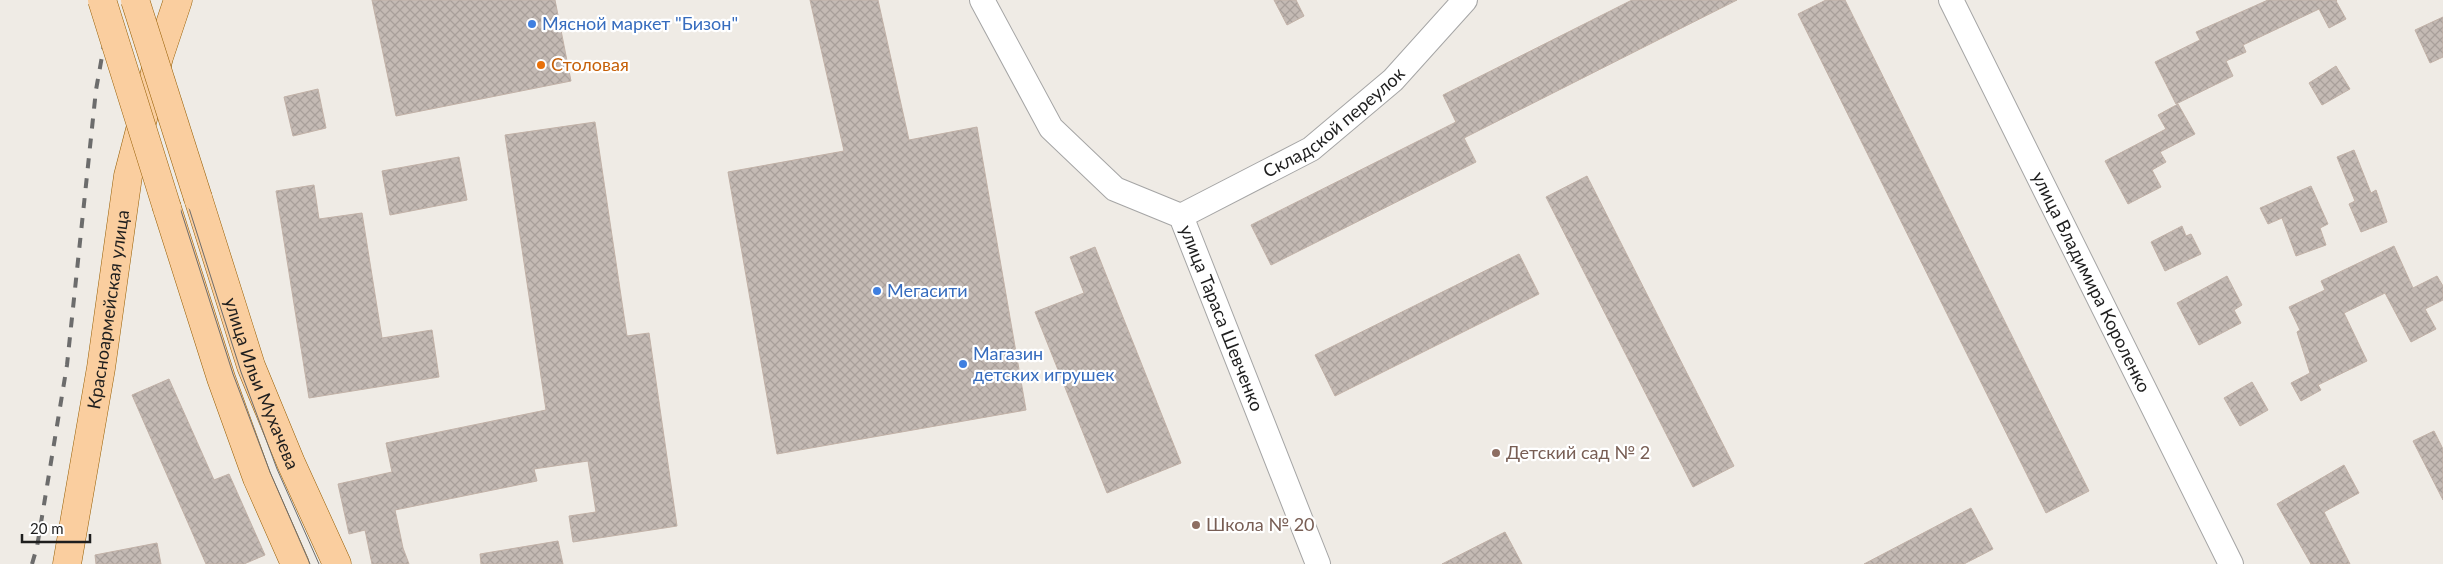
<svg xmlns="http://www.w3.org/2000/svg" width="2443" height="564" font-family="Lato,sans-serif">
	<style>
		.building { fill: url(#building-cross-hatch); stroke: #c1b1a7 }
		.lines { fill: none; stroke-linecap: round; stroke-linejoin: round }
		.minor-casing { stroke: #a5a5a5; stroke-width: 26 }
		.major-casing { stroke: #965d02; stroke-width: 29 }
		.minor { stroke: #fff; stroke-width: 24 }
		.major { stroke: #face9f; stroke-width: 28 }
		.tram { stroke: #6c6c6c; stroke-width: 1 }
		.rail { stroke: #6c6c6c; stroke-width: 4; stroke-dasharray: 10 10; stroke-linecap: butt }
		.major-bridge-casing { stroke: #965d02; stroke-width: 29; stroke-linecap: butt }
		.major-bridge { stroke: #face9f; stroke-width: 28 }
		.shop-dot { fill: #3f7fe0; stroke: #fff; stroke-width: 2 }
		.food-dot { fill: #e8710a; stroke: #fff; stroke-width: 2 }
		.education-dot { fill: #8d6e63; stroke: #fff; stroke-width: 2 }
		.labels { text-anchor: middle; stroke-width: 4.5; stroke-linejoin: round; paint-order: stroke }
		.shop-label { font-size: 18px; fill: #366cbe; stroke: #fff; text-anchor: start }
		.food-label { font-size: 18px; fill: #c56008; stroke: #fff; text-anchor: start }
		.street-label { font-size: 18px; fill: #1e1e1e; stroke: #fff }
		.education-label { font-size: 18px; fill: #785e54; stroke: #fff; text-anchor: start }
	</style>
	<defs>
		<pattern id="building-cross-hatch" width="8" height="8" patternUnits="userSpaceOnUse" patternTransform="scale(1.25)"><rect width="8" height="8" fill="#c4bab4"/><path d="M0 0l8 8M0 8l8-8" fill="none" stroke="#a89f9a"/></pattern>
	</defs>
	<rect width="100%" height="100%" fill="#efebe5"/>
	<g class="building">
		<polygon points="372,0 555,0 571,81 396,116"/>
		<polygon points="810,0 878,0 909,140 977,127 1026,410 777,454 728,172 844,151"/>
		<polygon points="1274,0 1296,0 1304,16 1287,25"/>
		<polygon points="1632,0 1737,0 1464,138 1476,162 1271,265 1251,225 1456,122 1443,95"/>
		<polygon points="1826,0 1845,0 2089,491 2046,513 1798,14"/>
		<polygon points="2268,0 2337,0 2336,1 2346,19 2329,28 2319,9 2243,45 2246,52 2226,61 2233,76 2176,104 2155,62 2200,40 2196,32"/>
		<polygon points="2443,17 2443,57 2430,63 2415,30"/>
		<polygon points="2336,66 2350,89 2322,105 2309,83"/>
		<polygon points="318,89 326,128 293,136 284,97"/>
		<polygon points="2178,104 2195,134 2160,152 2166,162 2152,170 2161,187 2128,204 2105,161 2166,129 2158,115"/>
		<polygon points="595,122 627,336 649,333 677,526 573,542 569,516 596,512 588,461 534,469 537,481 395,510 403,548 409,564 372,564 365,530 349,534 338,484 392,472 386,443 546,410 505,135"/>
		<polygon points="2354,150 2371,193 2376,190 2387,222 2361,232 2349,204 2355,201 2337,157"/>
		<polygon points="459,157 467,200 390,215 382,171"/>
		<polygon points="1587,176 1734,466 1693,487 1546,197"/>
		<polygon points="314,185 319,219 362,213 382,338 432,330 439,377 309,398 276,191"/>
		<polygon points="2311,186 2328,224 2320,228 2326,245 2296,256 2282,218 2268,224 2260,208"/>
		<polygon points="2182,226 2186,236 2191,234 2201,254 2165,271 2151,242"/>
		<polygon points="2394,246 2413,288 2437,276 2443,286 2443,300 2425,309 2436,329 2411,342 2385,293 2344,313 2367,361 2318,385 2321,390 2301,401 2291,383 2310,373 2297,332 2300,330 2289,307 2325,290 2321,281"/>
		<polygon points="1095,247 1181,463 1107,493 1035,312 1084,293 1070,257"/>
		<polygon points="1519,254 1539,294 1335,396 1315,355"/>
		<polygon points="2227,276 2242,305 2234,310 2241,323 2199,345 2177,303"/>
		<polygon points="169,379 214,480 229,474 265,555 244,564 206,564 132,395"/>
		<polygon points="2252,382 2268,410 2240,426 2224,398"/>
		<polygon points="2434,431 2443,449 2443,500 2413,441"/>
		<polygon points="2344,465 2359,493 2324,512 2350,564 2311,564 2277,504"/>
		<polygon points="1971,508 1993,549 1964,564 1864,564"/>
		<polygon points="1505,532 1522,564 1442,564"/>
		<polygon points="558,541 563,564 481,564 480,554"/>
		<polygon points="157,543 161,564 96,564 95,555"/>
	</g>
	<g class="lines">
		<g class="minor-casing">
			<g id="minor">
				<path id="s1" d="M982,0L1051,128L1115,189L1181,216L1318,564"/>
				<path id="s2" d="M1951,0L2231,564"/>
				<path id="s3" d="M1181,216L1311,149L1393,80L1465,0"/>
			</g>
		</g>
		<g class="major-casing">
			<g id="major">
				<path id="s4" d="M198,198L251,366L291,463L337,564"/>
				<polyline points="167,208 221,378 257,478 295,564"/>
				<path id="s5" d="M67,564L101,368L128,176L159,57L178,0"/>
			</g>
		</g>
		<use href="#minor" class="minor"/>
		<use href="#major" class="major"/>
		<g class="tram">
			<polyline points="114,0 233,374 270,472 310,564"/>
			<polyline points="123,0 241,372 277,469 319,564"/>
		</g>
		<polyline class="rail" points="32,564 37,547 67,365 96,90 112,0"/>
		<g class="major-bridge-casing">
			<g id="major-bridge">
				<polyline points="102,0 167,208"/>
				<polyline points="135,0 198,198"/>
			</g>
		</g>
		<use href="#major-bridge" class="major-bridge"/>
	</g>
	<g class="shop-dot">
		<circle cx="532" cy="24" r="5"/>
		<circle cx="877" cy="291" r="5"/>
		<circle cx="963" cy="364" r="5"/>
	</g>
	<circle class="food-dot" cx="541" cy="65" r="5"/>
	<g class="education-dot">
		<circle cx="1496" cy="453" r="5"/>
		<circle cx="1196" cy="525" r="5"/>
	</g>
	<g class="labels">
		<g class="shop-label">
			<text x="542" y="30">Мясной маркет "Бизон"</text>
			<text x="887" y="297">Мегасити</text>
			<text x="973" y="360">Магазин<tspan x="973" dy="21">детских игрушек</tspan></text>
		</g>
		<g class="food-label">
			<text x="551" y="71">Столовая</text>
		</g>
		<g class="street-label">
			<text dy="6" stroke="none"><textPath href="#s3" startOffset="180">Складской переулок</textPath></text>
			<text dy="6" stroke="none"><textPath href="#s2" startOffset="315">улица Владимира Короленко</textPath></text>
			<text dy="6" stroke="none"><textPath href="#s5" startOffset="258">Красноармейская улица</textPath></text>
			<text dy="6" stroke="none"><textPath href="#s1" startOffset="415">улица Тараса Шевченко</textPath></text>
			<text dy="6" stroke="none"><textPath href="#s4" startOffset="196">улица Ильи Мухачева</textPath></text>
		</g>
		<g class="education-label">
			<text x="1506" y="459">Детский сад № 2</text>
			<text x="1206" y="531">Школа № 20</text>
		</g>
	</g>
	<path d="M22 534v8h68v-8" fill="none" stroke="#1e1e1e" stroke-width="2.5"/>
	<text x="30" y="534" font-size="15" fill="#1e1e1e" stroke="#ffffff" stroke-width="4" paint-order="stroke">20 m</text>
</svg>
